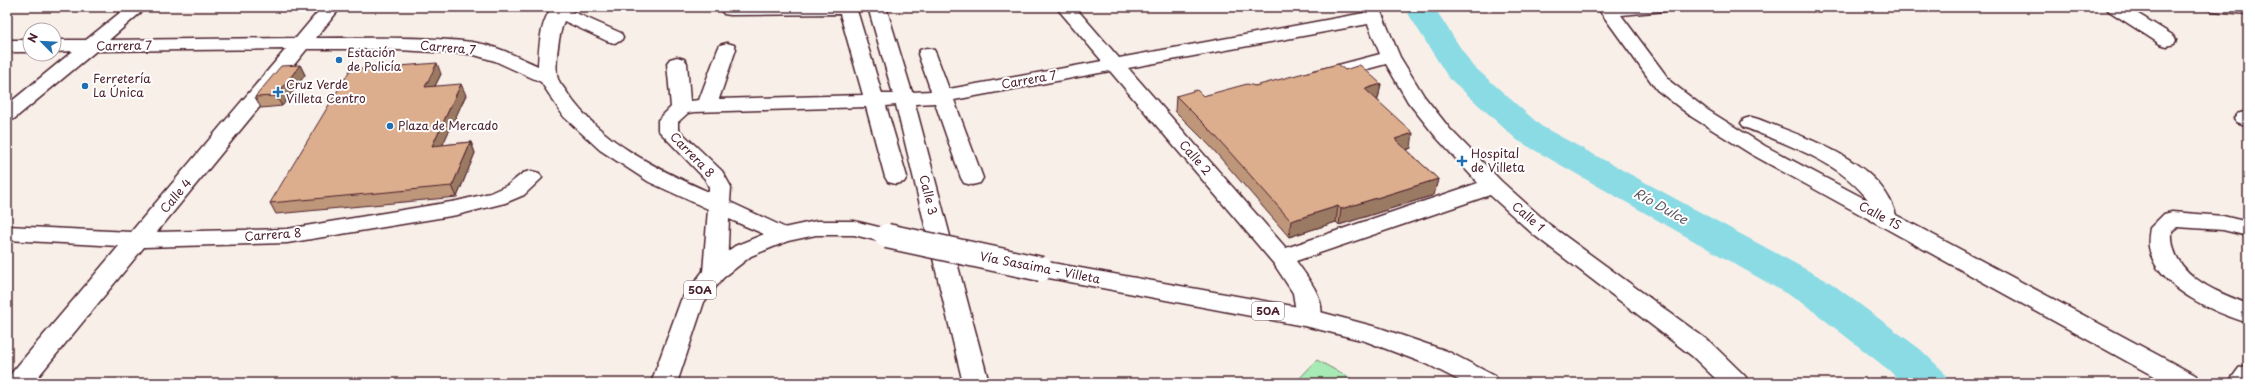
<svg xmlns="http://www.w3.org/2000/svg" width="2255" height="390" font-family="'Playpen Sans',sans-serif">
	<style>
		.green { fill: #a8eab5; stroke: #798470 }
		.lines { fill: none; stroke-linecap: round; stroke-linejoin: round }
		.river { fill: #8bdbe5; fill-rule: evenodd }
		.minor-casing { stroke: #4a1f2b; stroke-width: 3 }
		.major-casing { stroke: #4a1f2b; stroke-width: 3 }
		.minor { fill: #fff; fill-rule: evenodd }
		.major { fill: #fff; fill-rule: evenodd }
		.major-bridge-casing { stroke: #4a1f2b; stroke-width: 27; stroke-linecap: butt }
		.major-bridge { stroke: #fff; stroke-width: 24 }
		.wall { fill: #be967a; stroke: #4a1f2b }
		.shaded-wall { fill: #9b7a63; stroke: #4a1f2b }
		.building { fill: #ddae8e; stroke: #4a1f2b }
		.poi-dot { fill: #1f6fb2; stroke: #fff; stroke-width: 1.5 }
		.labels { text-anchor: middle; stroke-width: 4; stroke-linejoin: round; paint-order: stroke }
		.shield { fill: #fff; stroke: #80626b; stroke-width: 1 }
		.shield-label { font-size: 11px; font-weight: bold; fill: #4a1f2b }
		.street-label { font-size: 12px; fill: #4a1f2b; stroke: #fff }
		.poi-label { font-size: 12px; fill: #4a1f2b; stroke: #fff; text-anchor: start }
		.water-label { font-size: 13px; font-style: italic; fill: #5e5763; stroke: #fff }
	</style>
	<rect width="100%" height="100%" fill="#f8efe8"/>
	<filter id="ink" filterUnits="userSpaceOnUse"><feTurbulence type="fractalNoise" baseFrequency=".025" numOctaves="2"/><feDisplacementMap in="SourceGraphic" scale="8" xChannelSelector="R" yChannelSelector="G"/><feConvolveMatrix kernelMatrix="1 2 1 2 8 2 1 2 1" color-interpolation-filters="sRGB"/></filter>
	<g filter="url(#ink)">
		<polygon class="green" points="1317,360 1359,383 1295,383"/>
		<g class="lines">
			<polygon class="river" points="1404,7 1434,7 1471,64 1541,126 1831,283 1920,349 1943,371 1949,383 1901,383 1890,371 1803,303 1517,140 1448,77"/>
			<g class="minor-casing">
				<g id="minor">
					<path d="M127,7H147L109,40L296,38L322,7H341L316,38C368,38 421,36 472,42C495,45 518,57 538,66C539,48 540,20 553,7H571L569,10L621,33L623,37L621,41L614,43L607,41L564,21C559,33 554,67 558,79C560,84 565,89 568,94C601,142 657,169 709,192V187L705,179L658,130V120L671,107L667,63L670,59L677,57L684,59L687,63L690,101L699,100L718,49L720,45L727,43L734,45L736,49L719,99L863,95L840,14L730,15L724,14L721,10L723,7H856L882,94H893L868,7H886L912,92L931,91L918,54L920,50L927,48L934,50L936,54L949,89L1102,61L1056,7H1075L1119,58L1364,13L1361,7H1379L1400,57L1424,96L1450,129L1501,181L1550,225L1710,342L1745,376L1749,383H1720L1692,356L1534,235L1490,195L1296,261C1308,278 1330,304 1318,324L1309,327L1300,324L1297,318L1293,293L1274,264L1110,71L954,100L983,178L980,183L972,185L964,183L961,178L935,103L915,104L989,383H963L896,105L886,106L907,177L904,182L896,184L888,182L885,177L866,107L694,112L688,113L678,122V129L722,171L731,187L730,202L790,230L793,235L790,240L782,242L729,219L727,272L723,278L715,280L707,278L703,272L708,209L649,182L600,150L564,117L541,82L495,61L471,54L380,49H307L157,232L287,229L457,201L490,193L508,185L523,173L531,171L539,173L542,178L524,195L505,203L457,215L287,243L144,247L33,383H7L9,376L119,246L7,240V226L131,232L286,49L96,51L14,119L7,121V105L73,51L54,52V40H86ZM1368,24L1380,54L1308,73L1305,77L1308,81L1315,83L1386,64L1408,102L1436,137L1478,183L1286,248L1128,68Z"/>
					<path d="M1597,7H1668L1665,11L1621,15L1671,82L1706,109L1765,146L1869,201C1840,161 1787,145 1744,127L1741,123L1744,119L1751,117L1758,119C1805,138 1881,160 1896,215L2197,376L2201,383H2166L1751,154L1692,117L1657,90Z"/>
					<polygon points="2106,7 2127,7 2174,36 2176,40 2174,44 2167,46 2160,44 2109,11"/>
					<polygon points="2209,7 2248,7 2248,14 2212,11"/>
					<rect x="7" y="40" width="23" height="12"/>
					<polygon points="2244,112 2248,113 2248,126 2237,122 2234,118 2237,114"/>
					<path d="M2172,212L2223,216L2248,222V236L2223,230L2177,227L2172,231C2169,274 2214,291 2248,304V323C2213,312 2156,288 2149,247C2148,241 2149,234 2150,228L2164,214Z"/>
					<polygon points="2248,365 2248,383 2228,383 2239,368"/>
				</g>
			</g>
			<g class="major-casing">
				<g id="major">
					<polygon points="816,221 854,221 895,231 898,236 895,241 887,243 854,235 816,235 788,241 751,256 723,278 704,302 677,383 651,383 681,300 707,266 735,246 774,230"/>
					<polygon points="1041,261 1309,309 1380,328 1447,351 1495,376 1499,383 1464,383 1429,365 1365,341 1309,327 1033,275 1029,269 1033,263"/>
				</g>
			</g>
			<use href="#minor" class="minor"/>
			<use href="#major" class="major"/>
			<g class="major-bridge-casing">
				<polyline id="major-bridge" points="887,236 1041,269"/>
			</g>
			<use href="#major-bridge" class="major-bridge"/>
		</g>
		<g class="wall">
			<polygon points="300,65 305,75 282,106 261,108 255,97"/>
			<polygon points="1345,70 1381,84 1378,99 1377,99 1411,148 1407,150 1438,179 1434,195 1339,225 1336,222 1289,237 1210,146 1175,111 1176,96 1203,96 1255,86"/>
			<polygon points="441,74 435,86 466,95 442,145 471,142 475,153 457,197 276,214 270,203"/>
		</g>
		<g class="shaded-wall">
			<polygon points="437,63 441,74 429,98 425,87"/>
			<polygon points="300,65 305,75 282,106 276,96"/>
			<polygon points="461,84 466,95 437,157 432,146"/>
			<polygon points="1381,84 1378,99 1363,103 1365,89"/>
			<polygon points="1413,133 1411,148 1393,154 1395,139"/>
			<polygon points="471,142 475,153 457,197 452,186"/>
			<polygon points="1438,179 1434,195 1339,225 1341,209"/>
			<polygon points="1338,206 1336,222 1289,237 1291,221"/>
		</g>
		<g class="building">
			<polygon points="437,63 425,87 461,84 432,146 471,142 452,186 270,203 350,70"/>
			<polygon points="1338,64 1345,70 1360,65 1381,84 1365,89 1413,133 1395,139 1438,179 1341,209 1338,206 1291,221 1211,131 1176,96 1197,90 1203,96 1247,84 1255,86"/>
			<polygon points="300,65 276,96 255,97 281,66"/>
		</g>
	</g>
	<g class="poi-dot">
		<circle cx="339" cy="60" r="4"/>
		<circle cx="85" cy="86" r="4"/>
		<path d="M276 86h4v4h4v4h-4v4h-4v-4h-4v-4h4z"/>
		<circle cx="390" cy="126" r="4"/>
		<path d="M1460 155h4v4h4v4h-4v4h-4v-4h-4v-4h4z"/>
	</g>
	<g class="labels">
		<g class="shield">
			<rect x="684" y="281" width="32" height="18" rx="3"/>
			<rect x="1252" y="302" width="32" height="18" rx="3"/>
		</g>
		<g class="shield-label">
			<text x="700" y="294">50A</text>
			<text x="1268" y="315">50A</text>
		</g>
		<g class="street-label">
			<text transform="translate(124 46) rotate(-1)" y="4">Carrera 7</text>
			<text transform="translate(448 48) rotate(5)" y="4">Carrera 7</text>
			<text transform="translate(1029 80) rotate(-10)" y="4">Carrera 7</text>
			<text transform="translate(692 155) rotate(46)" y="4">Carrera 8</text>
			<text transform="translate(1195 158) rotate(49)" y="4">Calle 2</text>
			<text transform="translate(928 195) rotate(76)" y="4">Calle 3</text>
			<text transform="translate(176 196) rotate(-50)" y="4">Calle 4</text>
			<text transform="translate(1880 216) rotate(28)" y="4">Calle 1S</text>
			<text transform="translate(1528 217) rotate(41)" y="4">Calle 1</text>
			<text transform="translate(273 235) rotate(-4)" y="4">Carrera 8</text>
			<text transform="translate(1040 268) rotate(11)" y="4">Vía Sasaima - Villeta</text>
		</g>
		<g class="poi-label">
			<text x="347" y="57">Estación<tspan x="347" dy="14">de Policía</tspan></text>
			<text x="93" y="83">Ferretería<tspan x="93" dy="14">La Única</tspan></text>
			<text x="286" y="89">Cruz Verde<tspan x="286" dy="14">Villeta Centro</tspan></text>
			<text x="398" y="130">Plaza de Mercado</text>
			<text x="1471" y="158">Hospital<tspan x="1471" dy="14">de Villeta</tspan></text>
		</g>
		<g class="water-label">
			<text transform="translate(1661 206) rotate(29)" y="5">Río Dulce</text>
		</g>
	</g>
	<rect width="2255" height="390" fill="none" stroke="#fff" stroke-width="24"/>
	<rect x="12" y="12" width="2231" height="366" fill="none" stroke="#4a1f2b" stroke-width="1.5" filter="url(#ink)"/>
	<g transform="translate(42 42) rotate(294)"><circle r="19" fill="#ffffff" stroke="#b7a5aa"/>
	<path d="M0-3L7 15L0 10L-7 15Z" fill="#1f6fb2"/>
	<text y="-6" font-size="11" font-weight="bold" text-anchor="middle" fill="#4a1f2b">N</text>
	</g>
</svg>
